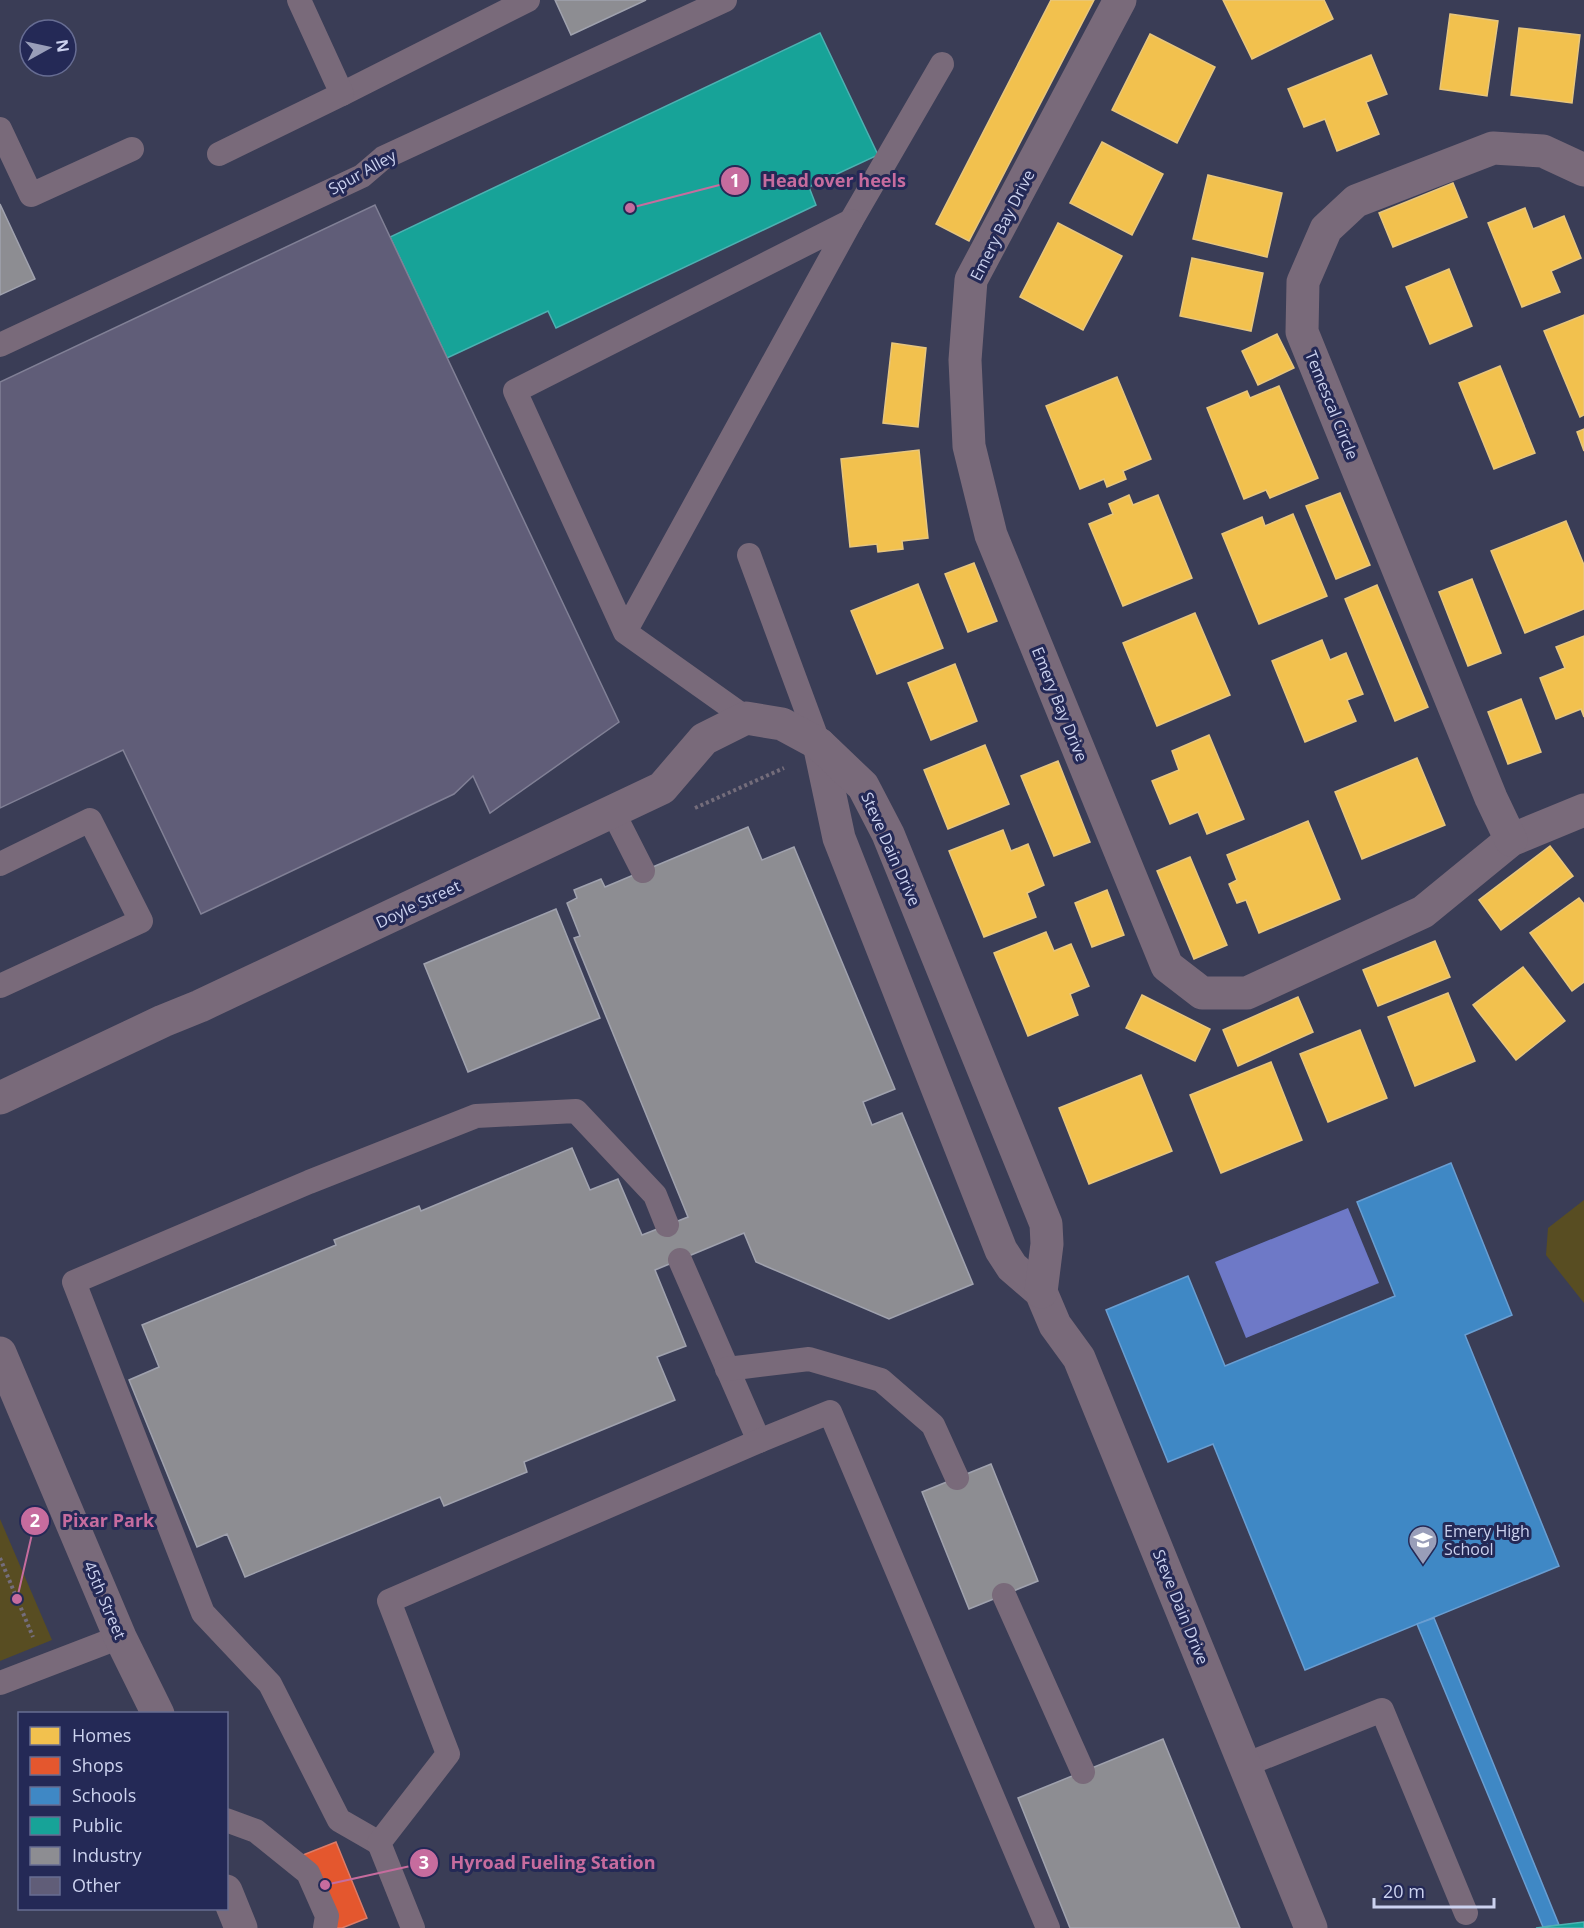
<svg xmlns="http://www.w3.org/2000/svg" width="1584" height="1928" font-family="'Open Sans',sans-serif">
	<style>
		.green { fill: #584d22 }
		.water { fill: #6e79c7 }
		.homes { fill: #f2c14e; stroke: #e7c67e; stroke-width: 1.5 }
		.shops { fill: #e4572e; stroke: #dd7c68; stroke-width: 1.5 }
		.schools { fill: #3f88c5; stroke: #699ed2; stroke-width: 1.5 }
		.public { fill: #17a398; stroke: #4db1b2; stroke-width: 1.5 }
		.industry { fill: #8d8d92; stroke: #a0a2ae; stroke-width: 1.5 }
		.building { fill: #605d78; stroke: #818096; stroke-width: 1.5 }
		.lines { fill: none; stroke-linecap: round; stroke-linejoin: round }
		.path { stroke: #746d7b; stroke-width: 4; stroke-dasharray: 3 3; stroke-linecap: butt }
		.lane { stroke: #796a7a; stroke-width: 24 }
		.street { stroke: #796a7a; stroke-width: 33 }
		.labels { text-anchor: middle; stroke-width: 6; stroke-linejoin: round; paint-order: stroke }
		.street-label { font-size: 16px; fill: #ccd2ef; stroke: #242956 }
		.poi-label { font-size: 16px; fill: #ccd2ef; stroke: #242956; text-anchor: start }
		.leader { fill: none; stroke: #c66c9e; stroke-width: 2 }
		.callout-dot { fill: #c66c9e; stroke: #242956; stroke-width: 2 }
		.mark-label { font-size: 18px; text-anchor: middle; font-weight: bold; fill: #fff }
		.callout-label { font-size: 18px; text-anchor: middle; font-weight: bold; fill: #c66c9e; stroke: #242956; stroke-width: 6; stroke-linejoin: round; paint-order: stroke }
	</style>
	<rect width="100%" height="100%" fill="#3a3d56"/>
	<g class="green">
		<polygon points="1584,1200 1584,1303 1546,1255 1548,1228"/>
		<polygon points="0,1519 52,1640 0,1661"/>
	</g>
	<polygon class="water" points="1348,1208 1379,1283 1246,1338 1215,1262"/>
	<g class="homes">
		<polygon points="1051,0 1094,0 969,241 936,224"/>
		<polygon points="1223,0 1324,0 1333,19 1252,59"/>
		<polygon points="1450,14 1498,21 1487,96 1440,89"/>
		<polygon points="1519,28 1580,35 1572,103 1511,95"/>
		<polygon points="1150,34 1215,67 1177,143 1112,110"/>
		<polygon points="1371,55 1387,94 1366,102 1379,134 1337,151 1325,119 1304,127 1288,89"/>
		<polygon points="1102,142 1163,174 1132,235 1070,203"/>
		<polygon points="1208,175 1282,193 1267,257 1193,239"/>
		<polygon points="1453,183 1467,217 1393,247 1379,213"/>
		<polygon points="1525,208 1533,229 1564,216 1581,258 1551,271 1560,292 1522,307 1488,223"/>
		<polygon points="1058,223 1122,256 1083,330 1020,297"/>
		<polygon points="1192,258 1263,273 1251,331 1180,316"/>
		<polygon points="1449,269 1472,326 1430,344 1406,287"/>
		<polygon points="1584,315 1584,415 1580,417 1544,331"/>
		<polygon points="1277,334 1294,368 1258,385 1242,351"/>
		<polygon points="892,343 926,348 918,427 883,423"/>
		<polygon points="1500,366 1535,453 1494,469 1459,383"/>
		<polygon points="1117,377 1151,459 1123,471 1126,479 1107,487 1104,479 1080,489 1046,406"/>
		<polygon points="1279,386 1318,478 1270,498 1266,490 1244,499 1207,408 1247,391 1250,398"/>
		<polygon points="1584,429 1584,451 1577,432"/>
		<polygon points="919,450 928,538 902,541 903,549 878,552 877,544 850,547 841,459"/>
		<polygon points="1340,493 1370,565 1336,579 1306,506"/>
		<polygon points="1129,495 1133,505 1158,495 1192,578 1123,606 1089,524 1113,514 1109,504"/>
		<polygon points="1293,514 1327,596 1259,624 1222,534 1262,517 1265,526"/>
		<polygon points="1566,521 1584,565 1584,609 1525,633 1491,551"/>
		<polygon points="974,563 997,621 968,632 945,574"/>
		<polygon points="1472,579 1501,653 1468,666 1439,592"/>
		<polygon points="918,584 943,648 877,674 851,611"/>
		<polygon points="1377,585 1428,707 1395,721 1345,599"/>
		<polygon points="1195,613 1230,695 1157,726 1123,643"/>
		<polygon points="1584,636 1584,717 1581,709 1556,719 1540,678 1565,668 1556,647"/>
		<polygon points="1322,640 1330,660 1346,653 1363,694 1347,700 1356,721 1305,742 1272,661"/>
		<polygon points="955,664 977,721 931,740 908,683"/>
		<polygon points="1521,699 1541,752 1508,764 1488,712"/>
		<polygon points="1209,735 1244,819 1207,834 1198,812 1170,824 1152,781 1179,770 1172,751"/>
		<polygon points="985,745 1009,804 948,829 924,770"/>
		<polygon points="1417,758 1445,825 1362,859 1335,792"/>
		<polygon points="1058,761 1090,842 1054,856 1021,776"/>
		<polygon points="1308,821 1340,899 1259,933 1246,900 1237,903 1229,884 1237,880 1227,855"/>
		<polygon points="1003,830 1011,851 1028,844 1044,885 1027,893 1036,917 984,937 949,851"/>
		<polygon points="1550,846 1573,876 1501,930 1479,900"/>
		<polygon points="1190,857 1227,945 1194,959 1157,871"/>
		<polygon points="1107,890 1124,935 1092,947 1075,903"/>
		<polygon points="1579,898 1584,904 1584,982 1572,991 1530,933"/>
		<polygon points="1046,932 1054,951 1071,944 1089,986 1070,994 1078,1015 1028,1036 994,953"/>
		<polygon points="1435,941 1450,977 1378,1006 1363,970"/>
		<polygon points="1523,967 1565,1021 1516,1060 1473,1005"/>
		<polygon points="1448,993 1475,1061 1415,1086 1388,1017"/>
		<polygon points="1142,995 1210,1029 1195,1061 1126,1028"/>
		<polygon points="1298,997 1313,1032 1238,1066 1223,1030"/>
		<polygon points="1360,1030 1387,1098 1328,1122 1300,1054"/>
		<polygon points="1271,1062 1302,1140 1221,1173 1190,1095"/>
		<polygon points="1141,1075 1172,1151 1089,1184 1059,1108"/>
	</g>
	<polygon class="shops" points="336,1842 367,1918 342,1928 327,1928 298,1857"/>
	<g class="schools">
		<polygon points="1451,1163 1512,1315 1465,1335 1559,1566 1305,1670 1213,1444 1168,1462 1106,1310 1188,1276 1225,1366 1395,1296 1357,1202"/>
		<polygon points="1434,1618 1559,1925 1543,1927 1417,1624"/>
	</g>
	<g class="public">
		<polygon points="820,33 878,155 809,187 816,205 556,328 548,311 447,358 390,237"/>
		<polygon points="1584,1922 1584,1928 1536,1928 1559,1925"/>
	</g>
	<g class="industry">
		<polygon points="555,0 646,0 571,35"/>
		<polygon points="0,204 35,279 0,295"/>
		<polygon points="748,827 762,860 794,847 895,1089 863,1102 872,1125 902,1113 973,1284 889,1319 756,1262 744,1233 655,1270 686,1346 657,1357 675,1400 524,1462 527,1472 444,1506 440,1497 245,1577 227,1534 197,1547 129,1380 159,1367 142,1325 336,1245 334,1240 419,1206 421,1211 572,1148 590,1190 618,1179 642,1235 688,1217 574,938 580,936 567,903 577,898 574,890 601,879 605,887"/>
		<polygon points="556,909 600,1018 468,1072 424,964"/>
		<polygon points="991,1464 1038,1581 969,1609 922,1492"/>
		<polygon points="1163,1739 1240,1928 1070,1928 1018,1798"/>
	</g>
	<polygon class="building" points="375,205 619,722 490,813 473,776 454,794 201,914 123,750 0,808 0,382"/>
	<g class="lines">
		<g class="path">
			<polyline points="695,808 784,768"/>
			<polyline points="0,1558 33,1637"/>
		</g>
		<g class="lane">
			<polyline points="342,94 528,0"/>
			<polyline points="0,129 31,195 132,149"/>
			<polyline points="219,154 342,94 299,0"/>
			<polyline points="851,221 942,64"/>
			<polyline points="0,345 362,176 383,158 725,0"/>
			<polyline points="749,555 819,744"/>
			<polyline points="625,632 515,391 851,221 625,632 746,718"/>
			<polyline points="613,812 643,871"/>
			<polyline points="0,864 90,820 141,921 0,986"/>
			<polyline points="680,1260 759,1441"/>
			<polyline points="727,1369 809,1359 881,1380 933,1425 957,1478"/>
			<polyline points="1004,1595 1083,1772"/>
			<polyline points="0,1683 120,1637"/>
			<polyline points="1245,1765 1382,1710 1466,1913"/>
			<polyline points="226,1820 256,1831 308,1873 327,1916 325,1928"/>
			<polyline points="379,1843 339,1820 270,1684 203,1613 74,1282 309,1182 476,1116 576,1111 655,1195 667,1225"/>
			<polyline points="413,1928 379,1843 448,1754 389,1601 759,1441 830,1412 1048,1928"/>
		</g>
		<g class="street">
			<polyline points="1120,0 971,280 965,360 969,446 991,535 1167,966 1202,993 1247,993 1423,912 1511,840 1584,810"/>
			<polyline points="819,744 839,838 1001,1250 1012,1267 1041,1292 1055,1325 1079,1358 1311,1928"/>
			<polyline points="1511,840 1491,798 1302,332 1303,282 1326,229 1356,201 1493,148 1543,151 1584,170"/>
			<polyline points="0,1098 163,1021 200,1006 662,788 704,739 746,718 782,724 819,744 863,786 888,834 1046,1224 1047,1244 1041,1292"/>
			<polyline points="0,1353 120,1637 158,1714"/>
			<polyline points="226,1891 241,1928"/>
		</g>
	</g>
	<defs>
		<g id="school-pin" transform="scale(1.5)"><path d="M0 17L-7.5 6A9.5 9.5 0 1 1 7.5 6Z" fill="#999eb9" stroke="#242956"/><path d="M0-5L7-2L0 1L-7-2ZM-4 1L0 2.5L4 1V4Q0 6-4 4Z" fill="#fff"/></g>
	</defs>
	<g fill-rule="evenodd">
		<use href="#school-pin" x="1423" y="1540"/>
	</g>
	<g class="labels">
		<g class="street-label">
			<text transform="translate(362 172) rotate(-29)" y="6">Spur Alley</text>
			<text transform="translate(1002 225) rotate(-63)" y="6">Emery Bay Drive</text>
			<text transform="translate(1332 405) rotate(68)" y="6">Temescal Circle</text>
			<text transform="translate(1060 704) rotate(68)" y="6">Emery Bay Drive</text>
			<text transform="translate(891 849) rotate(66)" y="6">Steve Dain Drive</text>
			<text transform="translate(418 904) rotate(-25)" y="6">Doyle Street</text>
			<text transform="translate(105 1600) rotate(67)" y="6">45th Street</text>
			<text transform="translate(1181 1607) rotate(68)" y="6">Steve Dain Drive</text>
		</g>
		<g class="poi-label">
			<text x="1444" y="1537">Emery High<tspan x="1444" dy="18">School</tspan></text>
		</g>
	</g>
	<path class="leader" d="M630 208L735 181M17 1599L35 1521M325 1885L424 1863"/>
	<g class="callout-dot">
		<circle cx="630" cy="208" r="6"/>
		<circle cx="17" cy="1599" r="6"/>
		<circle cx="325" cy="1885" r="6"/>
		<circle cx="735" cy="181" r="15"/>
		<circle cx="35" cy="1521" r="15"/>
		<circle cx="424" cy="1863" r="15"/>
	</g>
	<g class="mark-label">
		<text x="735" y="187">1</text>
		<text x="35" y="1527">2</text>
		<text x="424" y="1869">3</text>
	</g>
	<g class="callout-label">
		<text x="834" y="187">Head over heels</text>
		<text x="108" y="1527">Pixar Park</text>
		<text x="553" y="1869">Hyroad Fueling Station</text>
	</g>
	<rect x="18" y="1712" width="210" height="198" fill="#242956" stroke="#676d93" stroke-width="1.5"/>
	<rect x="30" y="1727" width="30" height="18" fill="#f2c14e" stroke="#676d93" stroke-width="1.5"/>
	<text x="72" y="1742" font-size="18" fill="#ccd2ef">Homes</text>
	<rect x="30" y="1757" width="30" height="18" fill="#e4572e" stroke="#676d93" stroke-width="1.5"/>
	<text x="72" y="1772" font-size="18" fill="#ccd2ef">Shops</text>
	<rect x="30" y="1787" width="30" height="18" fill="#3f88c5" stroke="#676d93" stroke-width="1.5"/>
	<text x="72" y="1802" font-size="18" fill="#ccd2ef">Schools</text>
	<rect x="30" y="1817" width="30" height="18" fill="#17a398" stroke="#676d93" stroke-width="1.5"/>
	<text x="72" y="1832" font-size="18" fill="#ccd2ef">Public</text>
	<rect x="30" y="1847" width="30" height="18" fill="#8d8d92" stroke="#676d93" stroke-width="1.5"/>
	<text x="72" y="1862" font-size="18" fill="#ccd2ef">Industry</text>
	<rect x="30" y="1877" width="30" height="18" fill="#605d78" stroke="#676d93" stroke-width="1.5"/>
	<text x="72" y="1892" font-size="18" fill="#ccd2ef">Other</text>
	<g transform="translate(48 48) rotate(82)"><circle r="28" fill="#242956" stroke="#676d93" stroke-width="1.5"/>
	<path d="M0-4.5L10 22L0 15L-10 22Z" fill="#999eb9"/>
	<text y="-9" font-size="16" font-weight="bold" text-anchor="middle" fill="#ccd2ef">N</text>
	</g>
	<path d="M1374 1898v9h120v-9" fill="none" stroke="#ccd2ef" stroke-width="3"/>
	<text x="1383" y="1898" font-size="18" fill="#ccd2ef" stroke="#242956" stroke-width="4.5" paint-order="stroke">20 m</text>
</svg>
